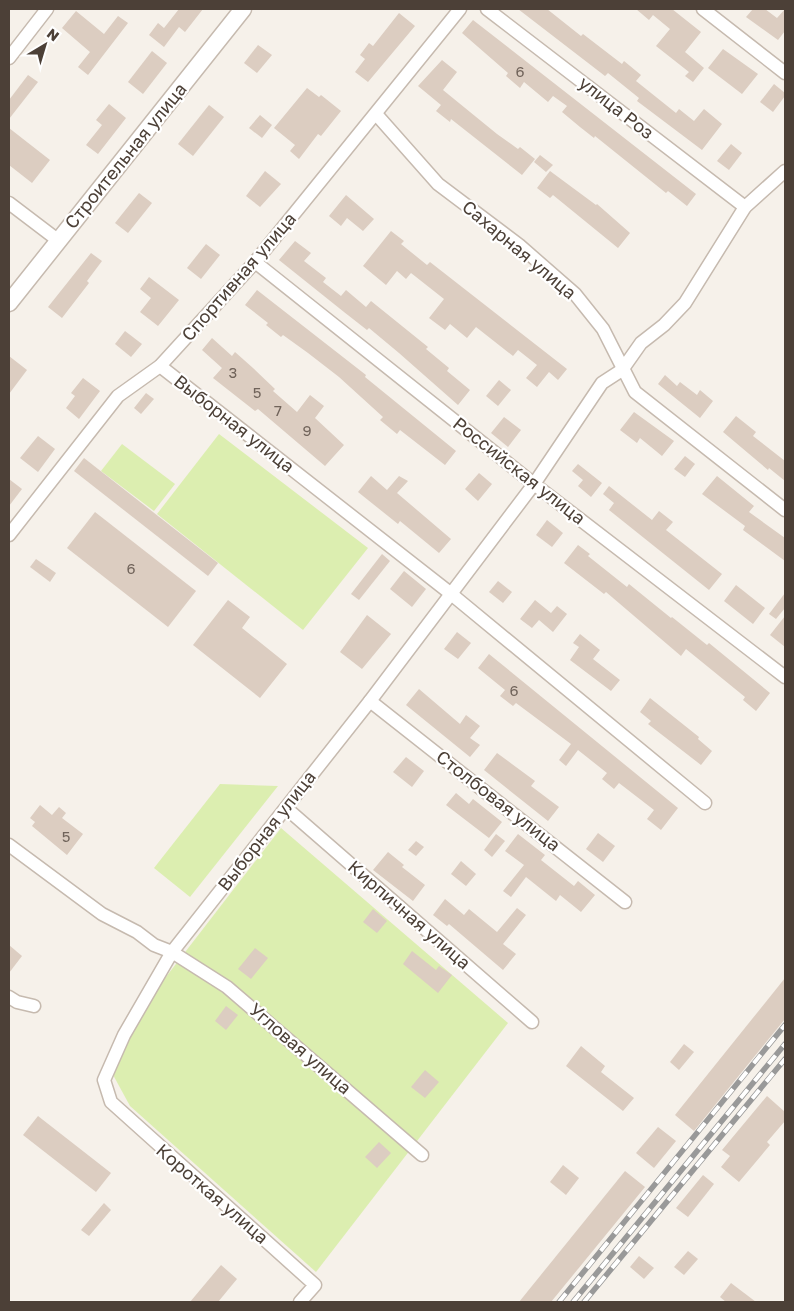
<svg xmlns="http://www.w3.org/2000/svg" width="794" height="1311" font-family="'Golos Text',sans-serif">
	<style>
		.green { fill: #dceeb0 }
		.building { fill: #dccdc1 }
		.lines { fill: none; stroke-linecap: round; stroke-linejoin: round }
		.minor-casing { stroke: #c6baaf; stroke-width: 15 }
		.tertiary-casing { stroke: #c6baaf; stroke-width: 19 }
		.minor { stroke: #fff; stroke-width: 12 }
		.tertiary { stroke: #fff; stroke-width: 16 }
		.rail-casing { stroke: #999; stroke-width: 5.5 }
		.rail { stroke: #fff; stroke-width: 4; stroke-dasharray: 11; stroke-linecap: butt }
		.labels { text-anchor: middle; stroke-width: 4.5; stroke-linejoin: round; paint-order: stroke }
		.number-label { font-size: 15px; fill: #70635a }
		.street-label { font-size: 18px; fill: #4c4037; stroke: #fff }
	</style>
	<rect width="100%" height="100%" fill="#f6f1ea"/>
	<g class="green">
		<polygon points="219,434 368,548 303,630 157,514"/>
		<polygon points="122,444 175,484 154,511 101,471"/>
		<polygon points="220,784 278,786 190,897 154,868"/>
		<polygon points="281,828 508,1023 316,1272 130,1106 112,1073 152,995"/>
	</g>
	<g class="building">
		<polygon points="179,9 203,9 185,32 179,27 164,47 149,35 158,23 164,28"/>
		<polygon points="518,9 547,9 581,36 583,34 622,64 624,61 641,75 636,81 676,113 679,109 694,121 704,109 722,124 702,150 637,101 639,98 608,73 605,76"/>
		<polygon points="636,9 672,9 701,32 685,52 704,68 693,82 685,76 689,72 656,46 670,29 653,15 649,20"/>
		<polygon points="753,9 765,9 777,18 785,9 785,31 778,40 746,17"/>
		<polygon points="76,11 104,34 118,16 128,23 88,75 78,67 90,52 62,28"/>
		<polygon points="399,13 415,26 368,82 355,72 365,59 360,55 369,43 373,46"/>
		<polygon points="473,20 696,194 687,206 668,191 666,193 595,136 594,138 580,127 562,112 567,106 553,96 548,102 524,82 520,88 506,76 508,73 462,33"/>
		<polygon points="258,45 272,55 257,73 244,63"/>
		<polygon points="723,49 758,74 742,94 708,68"/>
		<polygon points="152,51 167,63 143,94 128,82"/>
		<polygon points="442,60 457,72 443,90 497,134 518,149 520,147 535,159 522,175 451,119 450,122 436,111 441,105 418,86"/>
		<polygon points="28,75 38,82 9,119 9,100"/>
		<polygon points="774,84 785,93 785,96 773,112 760,102"/>
		<polygon points="307,88 319,97 321,95 341,111 321,136 318,134 299,159 290,151 295,145 274,128"/>
		<polygon points="109,104 126,118 98,154 86,145 102,125 96,120"/>
		<polygon points="209,105 224,117 193,156 178,144"/>
		<polygon points="260,115 272,125 262,138 249,128"/>
		<polygon points="9,128 50,160 32,183 9,165"/>
		<polygon points="731,144 742,153 729,170 717,161"/>
		<polygon points="540,155 553,165 546,172 534,162"/>
		<polygon points="265,171 281,184 260,207 246,196"/>
		<polygon points="550,171 596,205 597,204 630,233 618,248 553,195 550,198 537,188"/>
		<polygon points="139,193 152,203 128,233 115,223"/>
		<polygon points="346,195 374,219 363,231 347,218 341,226 329,216"/>
		<polygon points="391,231 404,241 401,244 427,265 430,262 567,369 558,380 549,372 537,387 526,378 537,365 518,350 513,356 476,327 467,338 450,324 445,330 429,318 444,299 411,273 406,279 397,271 386,285 363,266"/>
		<polygon points="295,241 311,253 304,261 326,278 323,282 341,296 346,290 366,307 371,301 428,347 426,349 449,368 447,371 470,390 458,405 399,353 369,328 367,330 344,312 279,260"/>
		<polygon points="206,244 220,255 201,279 187,268"/>
		<polygon points="91,253 102,261 87,281 89,283 62,318 48,307"/>
		<polygon points="149,277 179,300 158,326 140,312 151,298 140,289"/>
		<polygon points="257,290 366,375 365,377 456,451 445,465 400,430 397,434 380,420 383,417 339,377 308,353 283,335 281,337 266,325 268,323 245,305"/>
		<polygon points="125,331 142,344 131,357 115,344"/>
		<polygon points="212,338 232,356 235,352 253,368 275,389 273,391 297,412 310,395 324,406 315,418 344,445 325,466 258,409 255,411 213,378 222,368 202,350"/>
		<polygon points="9,356 27,370 9,394"/>
		<polygon points="665,375 677,386 680,382 697,395 700,390 713,401 700,418 658,384"/>
		<polygon points="83,378 100,391 79,419 66,408 75,396 71,393"/>
		<polygon points="499,380 511,390 498,406 486,396"/>
		<polygon points="146,393 154,399 141,414 134,408"/>
		<polygon points="634,412 674,441 662,456 640,438 637,443 620,430"/>
		<polygon points="736,416 756,432 753,436 785,461 785,481 769,468 768,470 723,432"/>
		<polygon points="504,417 521,430 508,447 491,433"/>
		<polygon points="38,436 55,449 38,472 20,458"/>
		<polygon points="685,456 695,464 685,477 674,469"/>
		<polygon points="84,458 218,563 208,576 74,471"/>
		<polygon points="578,464 602,483 591,497 578,486 583,480 572,471"/>
		<polygon points="479,473 492,484 478,501 465,489"/>
		<polygon points="371,476 387,490 399,476 408,481 397,493 451,539 439,553 400,521 398,524 358,492"/>
		<polygon points="717,476 754,506 749,512 785,538 785,561 743,530 745,526 702,494"/>
		<polygon points="9,479 22,489 9,506"/>
		<polygon points="609,486 652,520 659,511 673,522 666,530 722,574 709,590 609,510 614,503 603,494"/>
		<polygon points="95,512 196,591 168,627 67,548"/>
		<polygon points="547,520 563,533 552,547 536,535"/>
		<polygon points="578,545 590,554 588,556 627,587 629,584 671,618 672,617 707,645 709,643 770,693 756,711 743,700 745,697 686,649 681,656 606,592 604,594 564,563"/>
		<polygon points="382,554 390,561 359,600 351,594"/>
		<polygon points="36,559 56,573 50,582 30,567"/>
		<polygon points="404,571 426,589 412,607 390,589"/>
		<polygon points="498,581 512,592 503,603 489,592"/>
		<polygon points="736,585 765,608 753,624 724,601"/>
		<polygon points="785,593 785,608 776,619 769,614"/>
		<polygon points="228,600 250,617 242,628 287,664 260,698 193,645"/>
		<polygon points="535,600 551,613 557,606 567,614 553,632 539,620 532,628 520,619"/>
		<polygon points="367,615 391,634 362,669 340,652"/>
		<polygon points="785,616 785,647 770,635"/>
		<polygon points="457,632 471,643 458,659 444,649"/>
		<polygon points="580,634 600,650 593,659 620,680 611,691 570,660 579,647 573,643"/>
		<polygon points="489,654 678,808 661,830 647,819 654,810 619,783 614,789 602,779 607,773 578,750 566,766 559,760 571,744 516,703 513,706 500,696 505,690 478,668"/>
		<polygon points="419,689 460,724 466,715 480,726 470,738 480,745 470,757 406,705"/>
		<polygon points="650,698 699,737 698,739 712,751 701,765 648,724 651,721 640,712"/>
		<polygon points="497,753 535,781 531,786 559,807 548,821 484,770"/>
		<polygon points="406,757 424,771 412,787 393,772"/>
		<polygon points="456,793 469,804 473,799 502,822 489,838 446,805"/>
		<polygon points="40,805 52,815 59,807 66,813 62,818 83,834 67,855 32,826 35,822 30,818"/>
		<polygon points="598,833 615,846 603,862 586,849"/>
		<polygon points="496,834 505,841 492,857 484,850"/>
		<polygon points="518,834 545,855 541,860 574,886 578,881 595,895 581,912 560,895 556,901 526,877 511,897 503,891 524,865 505,851"/>
		<polygon points="416,841 424,847 416,856 408,850"/>
		<polygon points="388,852 404,865 402,867 425,885 413,901 373,870"/>
		<polygon points="461,861 476,874 466,886 451,874"/>
		<polygon points="445,899 464,915 469,909 497,932 517,908 526,915 503,944 516,954 503,970 449,924 447,926 433,915"/>
		<polygon points="373,909 387,921 377,933 363,922"/>
		<polygon points="9,945 22,956 9,973"/>
		<polygon points="255,948 268,958 251,979 238,969"/>
		<polygon points="412,951 436,970 439,966 452,975 438,993 403,964"/>
		<polygon points="785,978 785,1019 694,1131 675,1115"/>
		<polygon points="226,1006 238,1015 226,1030 215,1021"/>
		<polygon points="684,1044 694,1052 679,1070 670,1062"/>
		<polygon points="581,1046 605,1066 601,1072 634,1098 623,1111 566,1066"/>
		<polygon points="425,1070 439,1082 425,1098 411,1087"/>
		<polygon points="767,1096 785,1112 785,1121 767,1142 770,1145 739,1182 721,1167 730,1156 722,1150"/>
		<polygon points="38,1116 111,1173 96,1192 23,1135"/>
		<polygon points="658,1127 676,1141 654,1168 636,1153"/>
		<polygon points="379,1142 391,1153 377,1168 365,1157"/>
		<polygon points="563,1165 579,1178 566,1195 550,1182"/>
		<polygon points="625,1171 645,1187 551,1302 519,1302"/>
		<polygon points="703,1175 714,1184 688,1217 676,1208"/>
		<polygon points="104,1203 111,1210 89,1236 81,1230"/>
		<polygon points="688,1251 698,1259 684,1275 674,1267"/>
		<polygon points="639,1256 654,1268 644,1279 630,1267"/>
		<polygon points="221,1265 237,1279 218,1302 190,1302"/>
		<polygon points="731,1283 756,1302 726,1302 720,1297"/>
	</g>
	<g class="lines">
		<g class="minor-casing">
			<g id="minor">
				<polyline points="487,9 745,207"/>
				<polyline points="703,9 785,73"/>
				<polyline points="9,58 47,9"/>
				<polyline points="376,114 438,184 519,245 575,294 603,329 635,392 785,510"/>
				<polyline points="9,203 59,241"/>
				<polyline points="255,262 534,484 785,677"/>
				<polyline points="160,366 450,593 705,803"/>
				<polyline points="9,535 118,396 160,366 255,262 460,9"/>
				<polyline points="370,701 625,902"/>
				<polyline points="286,808 532,1022"/>
				<polyline points="9,845 102,914 137,932 154,945 172,952 227,987 422,1155"/>
				<polyline points="9,997 17,1002 34,1006"/>
				<polyline points="300,1302 315,1285 111,1102 104,1080 124,1035 172,952 370,701 534,484 602,383 622,370 641,343 664,325 685,303 745,207 785,171"/>
			</g>
		</g>
		<g class="tertiary-casing">
			<polyline id="tertiary" points="9,303 243,9"/>
		</g>
		<use href="#minor" class="minor"/>
		<use href="#tertiary" class="tertiary"/>
		<g class="rail-casing">
			<g id="rail">
				<polyline points="559,1302 785,1025"/>
				<polyline points="573,1302 785,1044"/>
				<polyline points="584,1302 785,1059"/>
			</g>
		</g>
		<use href="#rail" class="rail"/>
	</g>
	<g class="labels">
		<g class="number-label">
			<text x="520" y="77">6</text>
			<text x="233" y="378">3</text>
			<text x="257" y="398">5</text>
			<text x="278" y="416">7</text>
			<text x="307" y="436">9</text>
			<text x="131" y="574">6</text>
			<text x="514" y="696">6</text>
			<text x="66" y="842">5</text>
		</g>
		<g class="street-label">
			<text transform="translate(616 108) rotate(38)" y="6">улица Роз</text>
			<text transform="translate(126 156) rotate(-51)" y="6">Строительная улица</text>
			<text transform="translate(519 250) rotate(40)" y="6">Сахарная улица</text>
			<text transform="translate(239 277) rotate(-49)" y="6">Спортивная улица</text>
			<text transform="translate(234 424) rotate(38)" y="6">Выборная улица</text>
			<text transform="translate(519 471) rotate(38)" y="6">Российская улица</text>
			<text transform="translate(498 801) rotate(38)" y="6">Столбовая улица</text>
			<text transform="translate(267 831) rotate(-52)" y="6">Выборная улица</text>
			<text transform="translate(409 915) rotate(41)" y="6">Кирпичная улица</text>
			<text transform="translate(300 1049) rotate(41)" y="6">Угловая улица</text>
			<text transform="translate(212 1194) rotate(41)" y="6">Короткая улица</text>
		</g>
	</g>
	<rect width="794" height="1311" fill="none" stroke="#4c4037" stroke-width="20"/>
	<g transform="translate(45 45) rotate(38)" stroke="#ffffff" stroke-width="4" paint-order="stroke">
	<path d="M0-4L9 19L0 12L-9 19Z" fill="#4c4037"/>
	<text y="-8" font-size="14" font-weight="bold" text-anchor="middle" fill="#4c4037">N</text>
	</g>
</svg>
